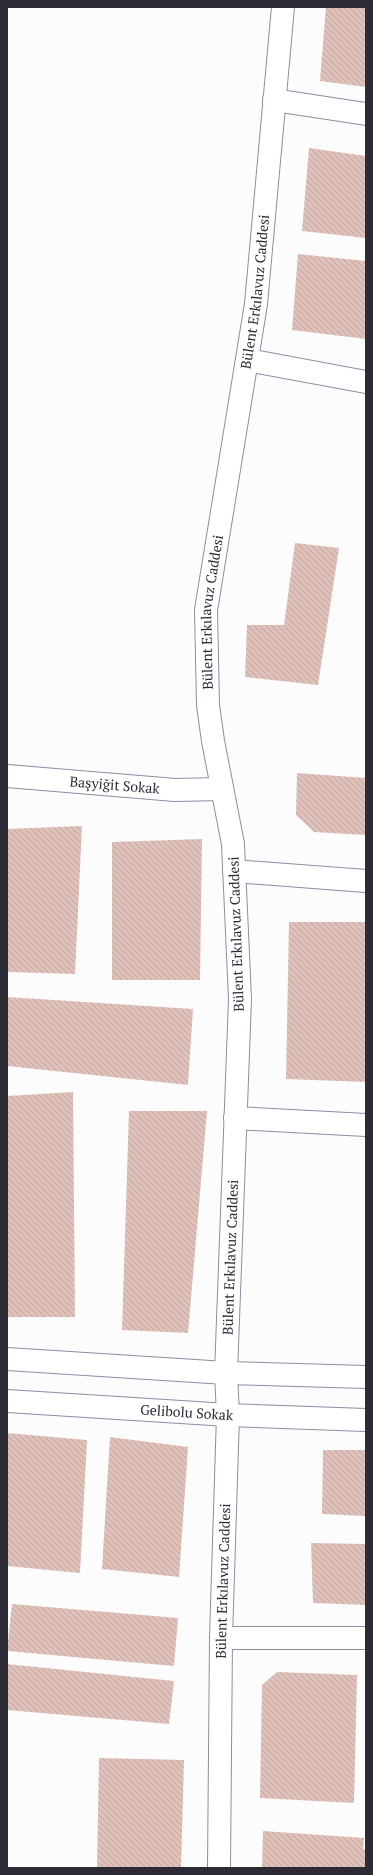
<svg xmlns="http://www.w3.org/2000/svg" width="373" height="1875" font-family="'PT Serif',serif">
	<style>
		.building { fill: url(#building-back-hatch) }
		.lines { fill: none; stroke-linecap: round; stroke-linejoin: round }
		.street-casing { stroke: #918ba4; stroke-width: 24 }
		.street { stroke: #fff; stroke-width: 22 }
		.labels { text-anchor: middle; stroke-width: 3; stroke-linejoin: round; paint-order: stroke }
		.street-label { font-size: 14px; fill: #2d2b35; stroke: #fff }
	</style>
	<defs>
		<pattern id="building-back-hatch" width="6" height="6" patternUnits="userSpaceOnUse"><rect width="6" height="6" fill="#e0c1ba"/><path d="M-1 5l2 2M0 0l6 6M5-1l2 2" fill="none" stroke="#c0a6a0"/></pattern>
	</defs>
	<rect width="100%" height="100%" fill="#fcfcfc"/>
	<g class="building">
		<polygon points="326,7 366,7 366,87 320,81"/>
		<polygon points="309,148 366,156 366,238 302,231"/>
		<polygon points="298,254 366,261 366,339 292,330"/>
		<polygon points="295,543 339,548 318,685 245,677 247,625 284,625"/>
		<polygon points="297,773 366,778 366,835 314,832 296,815"/>
		<polygon points="82,826 75,974 7,972 7,829"/>
		<polygon points="202,839 200,980 112,980 112,842"/>
		<polygon points="289,922 366,922 366,1082 286,1079"/>
		<polygon points="7,997 193,1009 188,1085 7,1066"/>
		<polygon points="73,1092 75,1317 7,1317 7,1096"/>
		<polygon points="129,1111 207,1111 188,1333 122,1330"/>
		<polygon points="7,1433 87,1440 80,1573 7,1566"/>
		<polygon points="110,1437 188,1447 179,1577 102,1569"/>
		<polygon points="323,1450 366,1450 366,1516 322,1514"/>
		<polygon points="311,1543 366,1544 366,1605 313,1603"/>
		<polygon points="12,1604 178,1618 174,1666 7,1651"/>
		<polygon points="7,1664 174,1681 169,1724 7,1710"/>
		<polygon points="277,1672 357,1675 354,1803 260,1798 262,1685"/>
		<polygon points="99,1758 184,1760 181,1868 97,1868"/>
		<polygon points="263,1831 364,1838 363,1849 366,1850 366,1868 262,1868"/>
	</g>
	<g class="lines">
		<g class="street-casing">
			<g id="street">
				<polyline points="274,100 366,114"/>
				<polyline points="247,360 366,382"/>
				<path id="s1" d="M7,776L175,790L222,789"/>
				<polyline points="234,871 366,881"/>
				<polyline points="235,1118 366,1125"/>
				<polyline points="7,1359 226,1373 366,1377"/>
				<path id="s2" d="M7,1401L228,1415L366,1420"/>
				<polyline points="221,1638 366,1638"/>
				<path id="s3" d="M219,1868L221,1638L228,1415L226,1373L240,999L233,844L213,741L208,705L206,610L256,304L283,7"/>
			</g>
		</g>
		<use href="#street" class="street"/>
	</g>
	<g class="labels">
		<g class="street-label">
			<text dy="5" stroke="none"><textPath href="#s3" startOffset="1583">Bülent Erkılavuz Caddesi</textPath></text>
			<text dy="5" stroke="none"><textPath href="#s3" startOffset="1259">Bülent Erkılavuz Caddesi</textPath></text>
			<text dy="5" stroke="none"><textPath href="#s1" startOffset="108">Başyiğit Sokak</textPath></text>
			<text transform="translate(236 934) rotate(-92)" y="5">Bülent Erkılavuz Caddesi</text>
			<text dy="5" stroke="none"><textPath href="#s3" startOffset="611">Bülent Erkılavuz Caddesi</textPath></text>
			<text dy="5" stroke="none"><textPath href="#s2" startOffset="180">Gelibolu Sokak</textPath></text>
			<text dy="5" stroke="none"><textPath href="#s3" startOffset="287">Bülent Erkılavuz Caddesi</textPath></text>
		</g>
	</g>
	<rect width="373" height="1875" fill="none" stroke="#2d2b35" stroke-width="16"/>
</svg>
